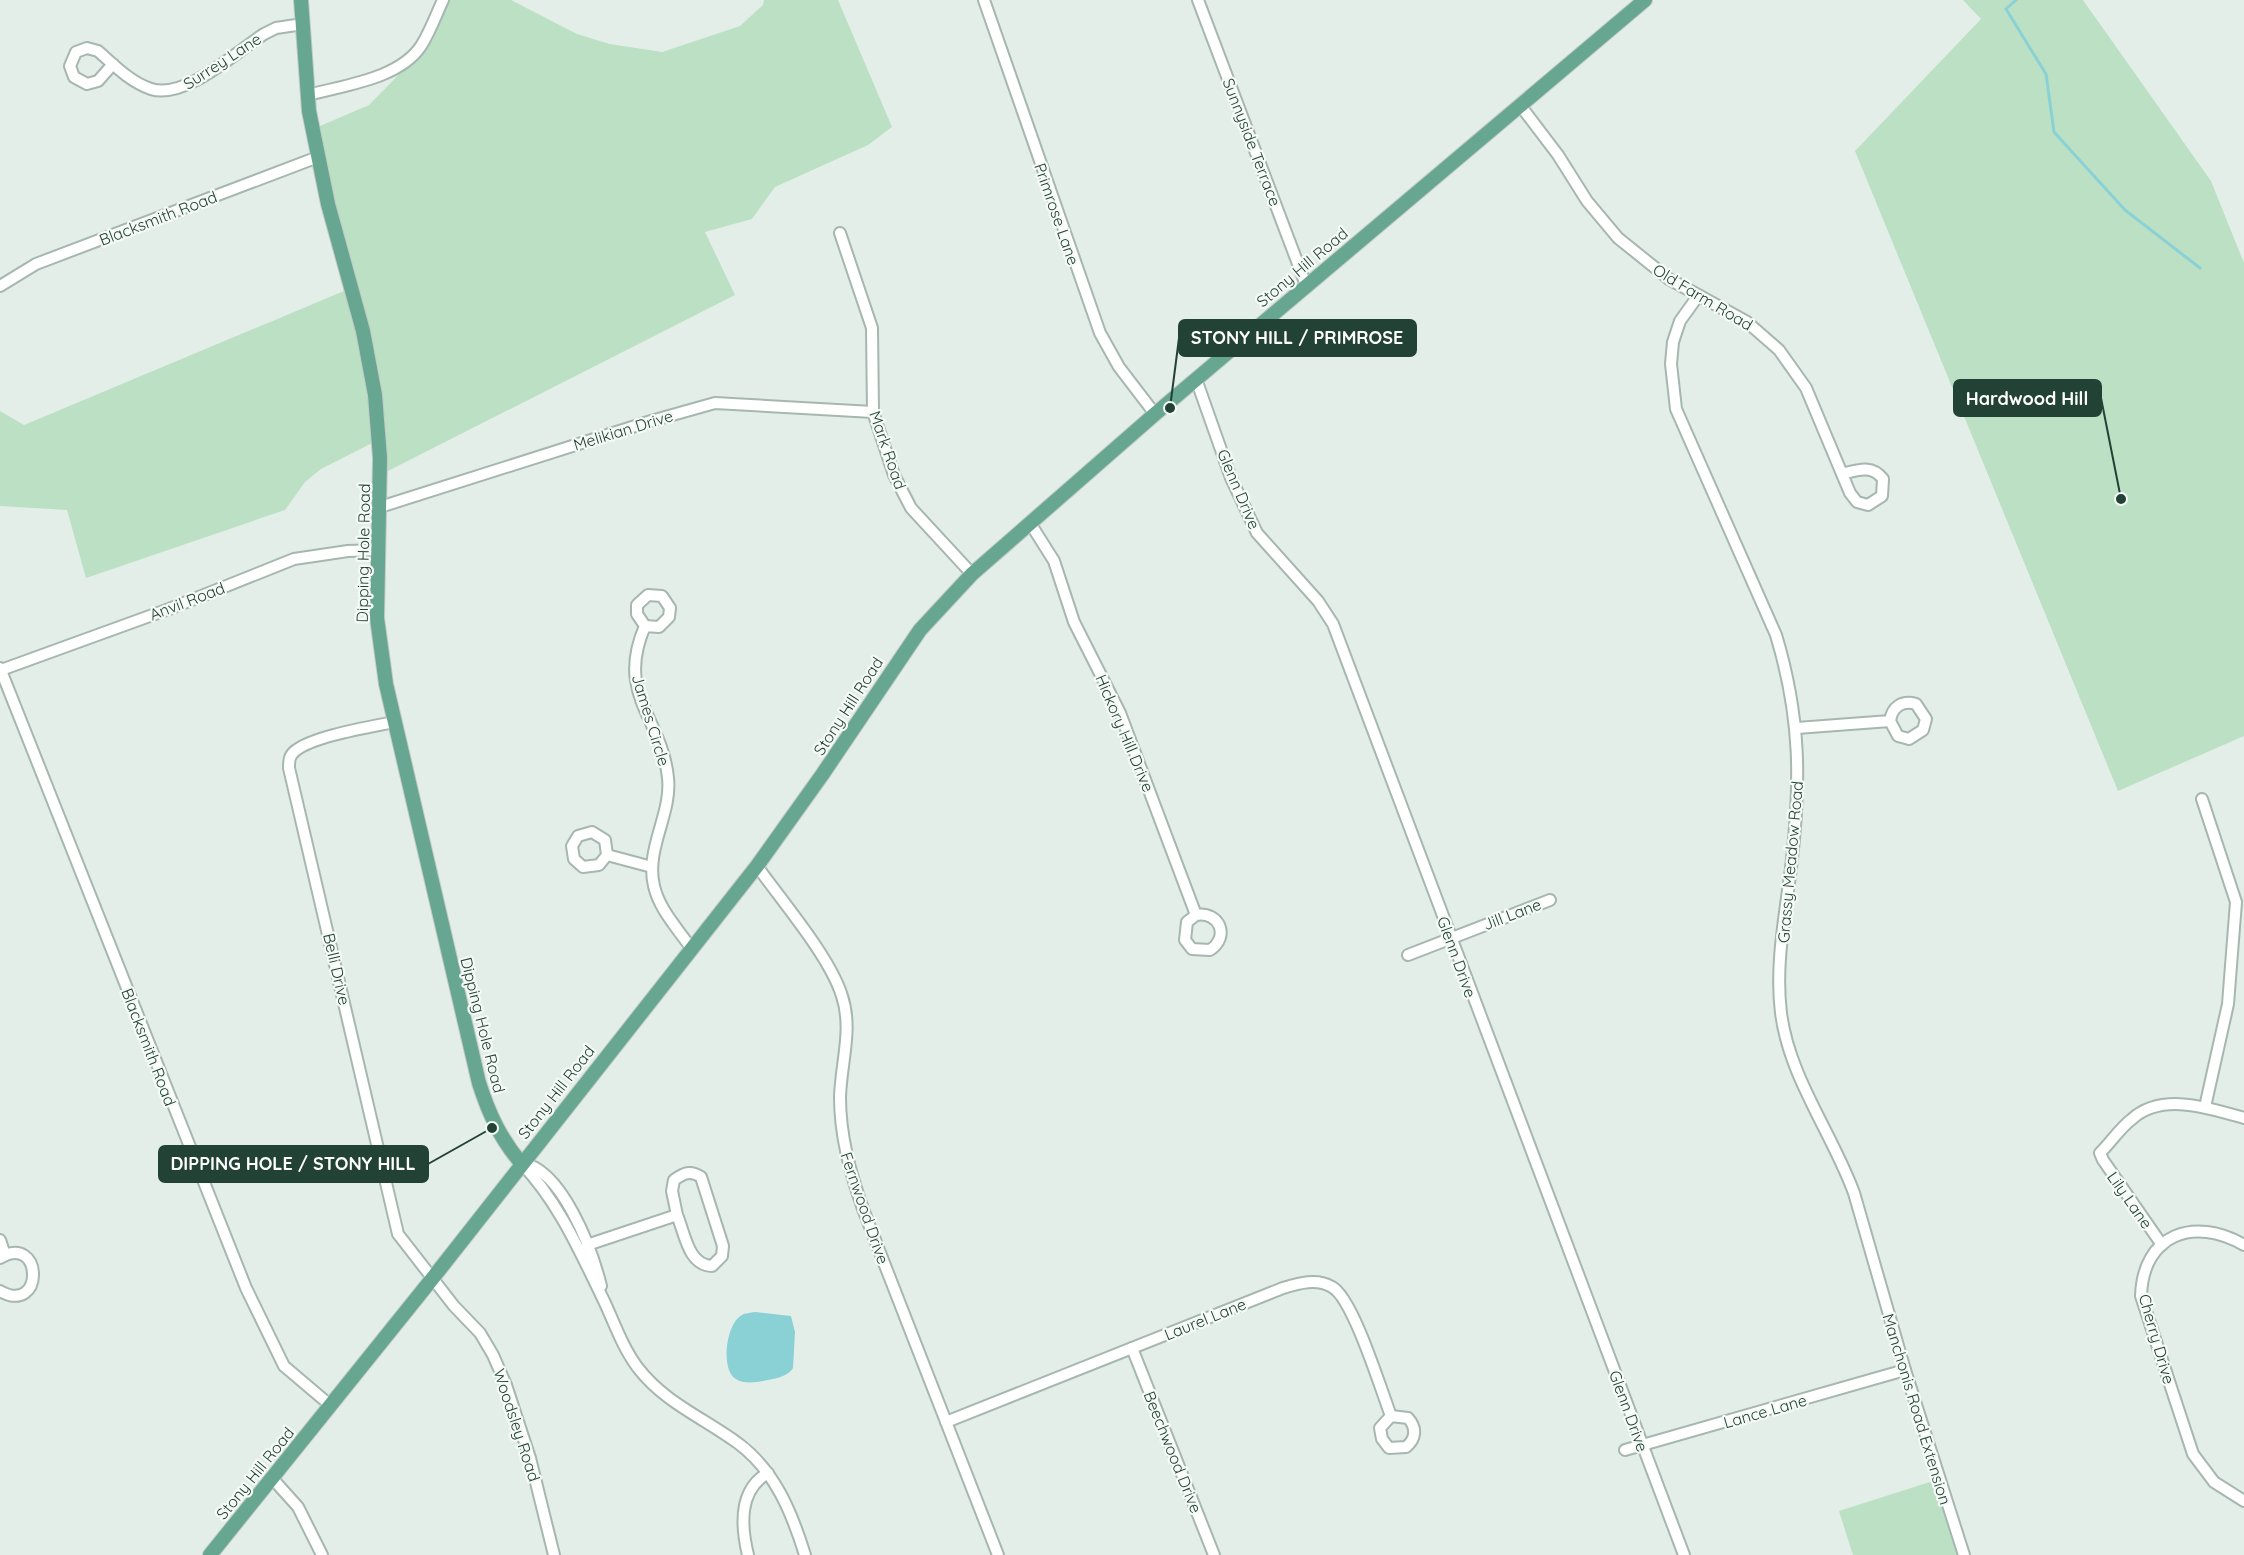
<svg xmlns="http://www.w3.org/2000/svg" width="2244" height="1555" font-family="Quicksand,sans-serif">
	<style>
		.green { fill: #bce0c3 }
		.water { fill: #8ad1d6 }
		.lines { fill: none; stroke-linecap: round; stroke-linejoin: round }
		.stream { stroke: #8ad1d6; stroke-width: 3 }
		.minor-casing { stroke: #a6b7b0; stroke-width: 14 }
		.major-casing { stroke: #c1cac7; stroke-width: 16 }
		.minor { stroke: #fff; stroke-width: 10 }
		.major { stroke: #67a690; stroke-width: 14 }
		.labels { text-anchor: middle; stroke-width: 4.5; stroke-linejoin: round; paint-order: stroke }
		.street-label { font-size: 16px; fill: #224236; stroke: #f5faf7 }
		.leader { fill: none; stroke: #224236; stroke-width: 2 }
		.callout-dot { fill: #224236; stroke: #f5faf7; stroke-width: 2 }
		.callout { fill: #224236; stroke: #224236; stroke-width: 2 }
		.callout-label { font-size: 18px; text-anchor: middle; font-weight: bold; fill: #fff }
	</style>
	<rect width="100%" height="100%" fill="#e4eee9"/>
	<g class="green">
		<polygon points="444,0 511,0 577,34 610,44 662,52 740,26 763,5 764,0 838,0 892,127 868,145 775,187 752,219 705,232 735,295 386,472 378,440 321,469 305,482 285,510 86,578 67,510 0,506 0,411 24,425 344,291 325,220 313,129 369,105 412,61"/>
		<polygon points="1963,0 2083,0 2211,181 2244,263 2244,736 2118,791 1855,151 1981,19"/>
		<polygon points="1933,1481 1957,1555 1853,1555 1839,1511"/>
	</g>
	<path class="water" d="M755,1312L791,1316L795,1332L793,1368C788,1376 778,1378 768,1380C759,1382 744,1385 736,1379C720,1370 726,1323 742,1315C745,1313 751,1313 755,1312Z"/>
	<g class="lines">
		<polyline class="stream" points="2016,0 2006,9 2046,74 2054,132 2125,210 2200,268"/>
		<g class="minor-casing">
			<g id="minor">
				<polyline points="984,0 1100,333 1119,367 1155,414"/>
				<polyline points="1198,0 1306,285"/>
				<path d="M113,64L98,81L87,84L74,77L70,66L76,52L87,48L98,51C114,65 130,82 151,89C185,100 236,52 264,34L276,28L303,24"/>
				<path d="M309,95C344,85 399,79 421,46C430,32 436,15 443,0"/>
				<path d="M1520,105L1558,155L1587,201L1618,238L1669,279L1747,322L1779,350L1806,388L1850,493L1857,502L1868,505L1882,496L1883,479C1872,464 1857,470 1842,474"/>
				<polyline points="840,233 872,328 873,412 894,475 911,508 972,574"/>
				<polyline points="0,286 36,264 318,157"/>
				<path d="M1698,296L1680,321L1673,342L1671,364L1676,409L1776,635C1801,718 1801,783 1791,868C1785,916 1775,965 1781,1013C1789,1077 1832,1133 1854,1193L1905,1370L1964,1555"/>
				<polyline points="1196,379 1231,478 1257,533 1318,601 1333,624 1684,1555"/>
				<polyline points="380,507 651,421 715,403 873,412"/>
				<path d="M1030,523L1054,561L1074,622L1120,713L1196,915C1220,911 1230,937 1210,950L1192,949L1185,940L1187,922L1196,915"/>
				<path d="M645,626L637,614V605L648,595L662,596L670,608L669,617L659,627L645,626C615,695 662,717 668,778C672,814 645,849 654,886C659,909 678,929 691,948"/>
				<polyline points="0,668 246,1288 284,1366 330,1405"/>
				<polyline points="1,670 169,609 294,559 348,551 377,550"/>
				<path d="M394,722C370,727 313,736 295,751C289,756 289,761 289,768L398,1234L454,1306L480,1333L493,1355L506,1385L530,1458L554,1555"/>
				<path d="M1797,728L1890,721L1898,736L1909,739L1923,730L1926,719L1916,704C1902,700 1892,707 1890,721"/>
				<polyline points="2202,799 2236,902 2228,1004 2205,1107"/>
				<polyline points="607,855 605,840 592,832 578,836 572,846 574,859 583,867 599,865 607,855 652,867"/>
				<path d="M757,866C782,901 830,957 842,996C853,1029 841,1063 840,1097C840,1136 850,1172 863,1209L998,1555"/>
				<polyline points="1408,955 1550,900"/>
				<path d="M521,1163C559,1202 581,1254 605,1303C615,1325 623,1348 638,1368C665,1403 704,1418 739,1444C775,1471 792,1513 805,1555"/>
				<path d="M521,1163C562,1168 592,1250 601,1286"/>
				<polyline points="0,1240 5,1255"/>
				<path d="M587,1245L677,1215C685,1234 688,1265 712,1266L722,1256L723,1246L701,1177C690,1170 684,1173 674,1180L672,1191L677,1215"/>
				<path d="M2162,1245L2103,1160L2100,1153C2111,1142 2120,1128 2132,1119C2162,1092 2210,1108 2244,1118"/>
				<path d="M2244,1245C2194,1216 2143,1234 2141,1296L2193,1454L2214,1482L2244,1501"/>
				<path d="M0,1258C43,1232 45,1316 0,1291"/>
				<polyline points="1132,1348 1214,1555"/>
				<path d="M946,1422L1283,1288C1299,1283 1317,1278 1332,1287C1353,1298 1381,1390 1391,1416L1408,1418C1417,1428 1416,1439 1406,1447L1389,1448L1382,1439L1380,1428L1391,1416"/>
				<polyline points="1625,1450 1905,1370"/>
				<polyline points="272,1478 298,1507 322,1555"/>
				<path d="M748,1555C741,1526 738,1490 768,1473"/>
			</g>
		</g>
		<g class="major-casing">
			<g id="major">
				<path d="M301,0L309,111L328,204L363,331L375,395L380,458L377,618L386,684L479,1083C489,1114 500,1138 521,1163"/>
				<polyline points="210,1555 432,1279 757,866 822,775 920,630 972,574 1155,414 1645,0"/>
			</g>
		</g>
		<use href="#minor" class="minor"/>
		<use href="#major" class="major"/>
	</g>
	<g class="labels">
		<g class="street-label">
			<text transform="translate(222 61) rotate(-33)" y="6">Surrey Lane</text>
			<text transform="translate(1252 142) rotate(69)" y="6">Sunnyside Terrace</text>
			<text transform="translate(1057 214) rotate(71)" y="6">Primrose Lane</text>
			<text transform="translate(158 218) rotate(-21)" y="6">Blacksmith Road</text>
			<text transform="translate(1302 267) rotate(-40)" y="6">Stony Hill Road</text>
			<text transform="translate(1703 297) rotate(31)" y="6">Old Farm Road</text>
			<text transform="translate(623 430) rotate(-17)" y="6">Melikian Drive</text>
			<text transform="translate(888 450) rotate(71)" y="6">Mark Road</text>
			<text transform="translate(1239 489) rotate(67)" y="6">Glenn Drive</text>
			<text transform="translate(363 553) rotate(-89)" y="6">Dipping Hole Road</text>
			<text transform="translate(187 601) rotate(-21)" y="6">Anvil Road</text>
			<text transform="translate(848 706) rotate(-57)" y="6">Stony Hill Road</text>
			<text transform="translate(651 720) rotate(73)" y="6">James Circle</text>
			<text transform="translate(1125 733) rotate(67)" y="6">Hickory Hill Drive</text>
			<text transform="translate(1790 862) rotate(-85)" y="6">Grassy Meadow Road</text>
			<text transform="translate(1512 914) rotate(-21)" y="6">Jill Lane</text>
			<text transform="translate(1457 957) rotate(70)" y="6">Glenn Drive</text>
			<text transform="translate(337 969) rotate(77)" y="6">Belli Drive</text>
			<text transform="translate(483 1025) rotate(76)" y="6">Dipping Hole Road</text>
			<text transform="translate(149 1047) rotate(69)" y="6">Blacksmith Road</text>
			<text transform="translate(556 1092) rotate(-52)" y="6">Stony Hill Road</text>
			<text transform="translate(2130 1200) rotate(55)" y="6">Lily Lane</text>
			<text transform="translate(865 1208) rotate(71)" y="6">Fernwood Drive</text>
			<text transform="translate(1205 1319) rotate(-22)" y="6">Laurel Lane</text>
			<text transform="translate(2157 1339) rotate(74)" y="6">Cherry Drive</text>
			<text transform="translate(1917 1409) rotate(73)" y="6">Manchonis Road Extension</text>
			<text transform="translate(1629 1411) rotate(70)" y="6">Glenn Drive</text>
			<text transform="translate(1765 1411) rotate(-16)" y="6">Lance Lane</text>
			<text transform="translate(517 1425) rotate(72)" y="6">Woodsley Road</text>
			<text transform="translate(1173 1452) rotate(68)" y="6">Beechwood Drive</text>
			<text transform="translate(255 1473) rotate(-51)" y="6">Stony Hill Road</text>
		</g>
	</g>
	<path class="leader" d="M1170 408L1179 338M2121 499L2101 398M492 1128L428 1164"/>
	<g class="callout-dot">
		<circle cx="1170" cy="408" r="6"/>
		<circle cx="2121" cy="499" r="6"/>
		<circle cx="492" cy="1128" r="6"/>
	</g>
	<g class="callout">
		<rect x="1179" y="320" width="237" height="36" rx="6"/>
		<rect x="1954" y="380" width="147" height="36" rx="6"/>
		<rect x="159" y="1146" width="269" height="36" rx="6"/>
	</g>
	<g class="callout-label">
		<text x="1297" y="344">STONY HILL / PRIMROSE</text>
		<text x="2027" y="405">Hardwood Hill</text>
		<text x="293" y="1170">DIPPING HOLE / STONY HILL</text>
	</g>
</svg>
